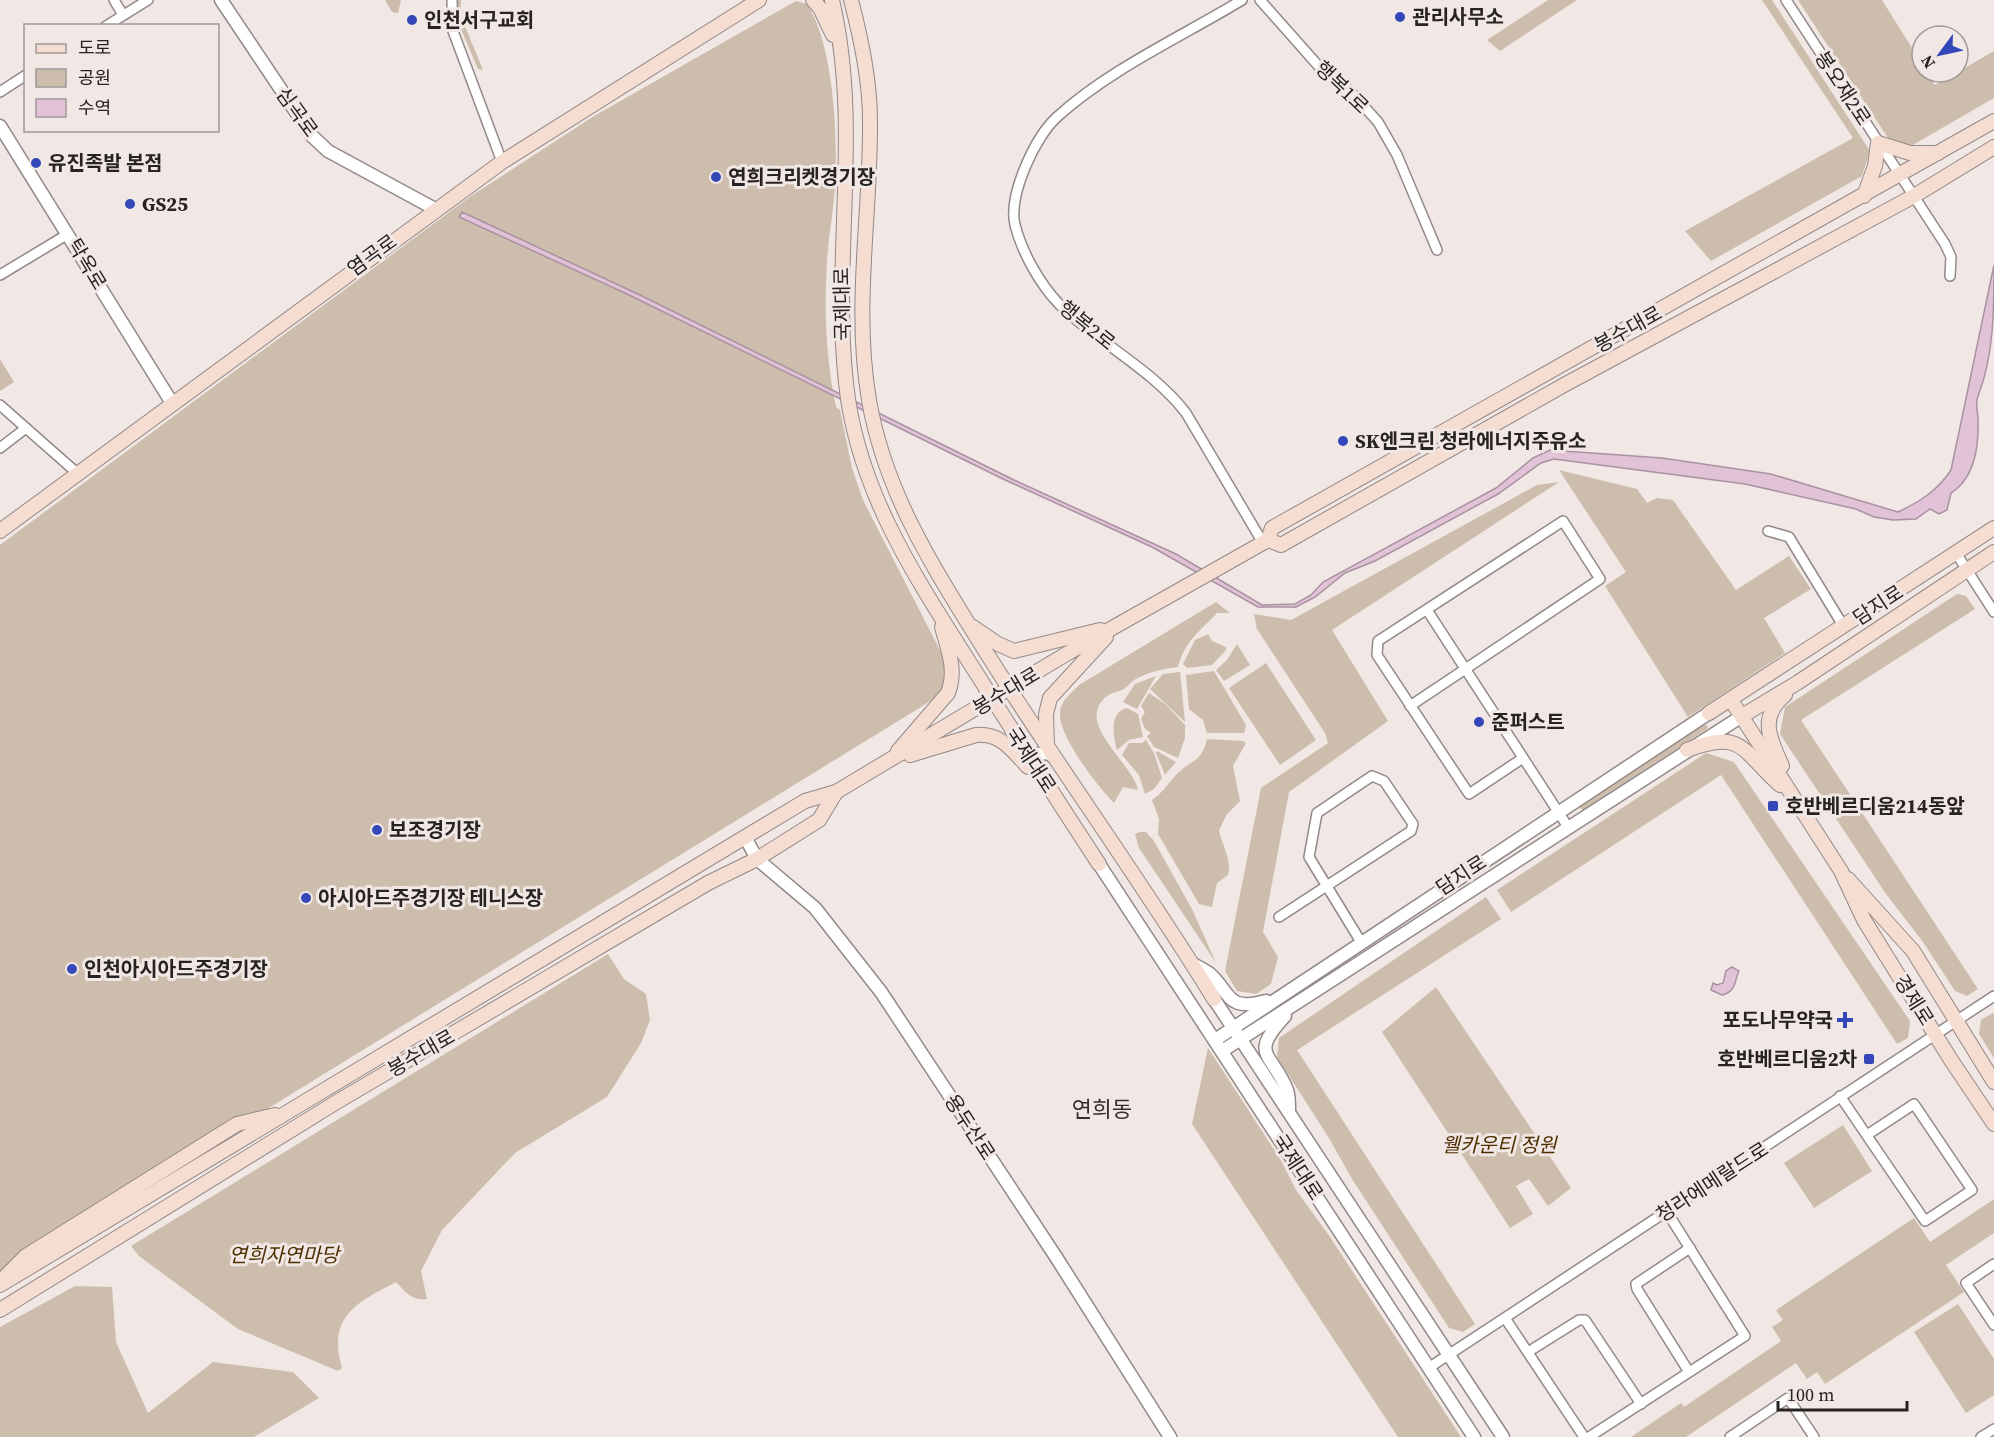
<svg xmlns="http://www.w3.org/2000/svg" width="1994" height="1437" font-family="'Source Serif 4','Noto Sans KR',serif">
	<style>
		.green { fill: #cdbdac }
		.water { fill: #e1c2d7; stroke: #a992a1; stroke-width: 1.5 }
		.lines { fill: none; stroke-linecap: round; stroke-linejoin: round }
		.minor-casing { stroke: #928988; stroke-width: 12 }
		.tertiary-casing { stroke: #928988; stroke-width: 15 }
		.secondary-casing { stroke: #928988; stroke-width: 16 }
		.minor { stroke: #fff; stroke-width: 9 }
		.tertiary { stroke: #fff; stroke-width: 12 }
		.secondary { stroke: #f5ddd1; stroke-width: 14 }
		.poi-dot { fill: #3347b8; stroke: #f1e7e5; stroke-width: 2 }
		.labels { text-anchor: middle; stroke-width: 6; stroke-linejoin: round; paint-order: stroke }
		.poi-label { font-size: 20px; font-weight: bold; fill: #272323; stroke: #f1e7e5; text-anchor: start }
		.street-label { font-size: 20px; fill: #272323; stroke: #f1e7e5 }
		.park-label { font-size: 20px; font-style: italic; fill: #4e2e00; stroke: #f1e7e5 }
		.quarter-label { font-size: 22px; fill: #352d2c; stroke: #f1e7e5 }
	</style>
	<rect width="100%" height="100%" fill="#f1e7e5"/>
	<g class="green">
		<polygon points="385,0 401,0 398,13 392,12"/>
		<polygon points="456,0 461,0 460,14 483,70 478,69 461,29"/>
		<polygon points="1548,0 1577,0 1500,51 1487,40"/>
		<polygon points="1762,0 1772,0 1870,151 1862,176 1711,261 1685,231 1853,138"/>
		<polygon points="1798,0 1882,0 1922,64 1922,72 1927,72 1935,85 1994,51 1994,98 1911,146 1890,141"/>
		<path d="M796,1L807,4C835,46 839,148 834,199C832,220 828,241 827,263C824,311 826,360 836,407L840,410L852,468L863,500L946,662V686L938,696L921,707L0,1273V545L471,196L594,116Z"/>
		<polygon points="0,359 14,382 0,391"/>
		<polygon points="1559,470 1637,489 1647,503 1657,498 1673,500 1736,590 1789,556 1811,589 1764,618 1785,653 1688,717 1605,586 1626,572"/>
		<polygon points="1559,482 1332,630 1388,721 1289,792 1263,932 1278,957 1271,984 1256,994 1237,991 1225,971 1261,788 1328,743 1325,733 1257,629 1254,614 1291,620 1537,485"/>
		<polygon points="1957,594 1966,596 1975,609 1801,720 1978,989 1967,996 1955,991 1923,942 1886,894 1780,734 1785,707"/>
		<path d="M1216,602L1230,613H1217C1201,630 1184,642 1178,667C1162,669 1148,672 1134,680C1130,683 1127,687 1124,689C1118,692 1112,692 1107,696C1073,723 1133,763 1138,790L1123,787L1114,803C1098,787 1061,739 1060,716C1059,702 1070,694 1079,685Z"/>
		<polygon points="1208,634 1212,641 1226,647 1226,650 1212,665 1187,668 1183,664 1195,640"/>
		<polygon points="1237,644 1250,665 1224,681 1216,670 1227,660"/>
		<polygon points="1266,663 1316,740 1280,765 1229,688"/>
		<polygon points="1214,671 1246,725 1244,733 1207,733 1203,720 1189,709 1186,675"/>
		<polygon points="1180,672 1185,722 1150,689 1163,674"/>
		<polygon points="1156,676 1137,709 1123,702 1135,684"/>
		<polygon points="1149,693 1165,704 1185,725 1185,738 1178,758 1154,747 1147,736 1151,733 1145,729 1141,719 1145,712 1141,706"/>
		<path d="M1127,708L1138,714L1143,737L1129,740L1117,750C1113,736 1109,712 1127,708Z"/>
		<polygon points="1704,725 1708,726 1707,729 1583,810 1579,807"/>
		<path d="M1207,739L1243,741L1246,743L1233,766L1240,801L1227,814L1219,830C1222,846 1232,859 1228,875L1217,883L1212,907L1199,904L1158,834L1159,819L1152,800C1162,793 1168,784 1176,775C1190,760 1202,763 1207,739Z"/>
		<polygon points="1146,740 1154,753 1162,778 1154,789 1145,794 1139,775 1122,755 1129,743 1142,743"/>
		<polygon points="1157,751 1176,762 1165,775 1156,753"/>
		<polygon points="1706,753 1734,762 1910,1021 1908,1038 1897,1044 1721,775 1511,912 1497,890"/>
		<polygon points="1139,832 1146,832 1154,841 1193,911 1216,963 1139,848 1135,834"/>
		<polygon points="1486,897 1501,919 1297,1050 1475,1324 1463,1332 1449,1328 1352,1179 1329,1138 1277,1057 1279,1038"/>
		<path d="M608,954L624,979L646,994L650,1020L641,1043L607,1097L515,1153L442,1230L421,1271L427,1299C411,1301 406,1292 396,1282C356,1303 327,1317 342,1368L338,1371L238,1329L139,1256L131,1246Z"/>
		<polygon points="1436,987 1571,1188 1548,1206 1529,1179 1516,1186 1533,1214 1510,1228 1382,1032"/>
		<polygon points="1993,1013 1994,1015 1994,1058 1979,1034 1981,1020"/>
		<polygon points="1208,1048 1282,1162 1296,1190 1330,1237 1461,1437 1398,1437 1192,1124"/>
		<polygon points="1843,1125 1872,1171 1814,1208 1784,1163"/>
		<polygon points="1994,1199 1994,1233 1946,1265 1964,1292 1825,1384 1817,1372 1807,1379 1796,1363 1686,1437 1631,1437 1681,1403 1684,1407 1781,1341 1772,1327 1783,1320 1776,1310 1914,1218 1930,1242"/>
		<polygon points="75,1286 112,1287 116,1342 148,1413 213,1362 293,1372 319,1398 254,1437 0,1437 0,1327"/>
		<polygon points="1958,1304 1994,1359 1994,1395 1966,1413 1914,1332"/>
	</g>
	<g class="water">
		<path d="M462,212L640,295L1014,480L1176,554L1262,605L1295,604L1311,595L1323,582L1496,488L1533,458L1550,450L1662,458L1771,474L1898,512C1921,501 1937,491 1951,470L1994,265C1994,309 1994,356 1978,396C1975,402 1978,413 1978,419C1979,446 1975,478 1951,493L1947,510L1939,514L1930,509L1916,519L1893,520L1874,517L1856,509L1745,484L1554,459L1541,463L1498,494L1375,561L1345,573L1315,597L1296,607H1258L1152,547L1003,479L625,293L459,217Z"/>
		<path d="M1732,967L1739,971C1734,981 1737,991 1722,995L1711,990L1713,983L1717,985L1723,983L1726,971Z"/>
	</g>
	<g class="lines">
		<g class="minor-casing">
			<g id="minor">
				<polyline points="114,0 123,15"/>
				<polyline points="452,0 453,31 502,162"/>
				<path d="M1242,0C1181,37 1110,69 1057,117C1035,137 1008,195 1015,225C1022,252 1039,283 1059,304C1099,344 1151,368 1186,413L1263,543"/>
				<polyline points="1260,0 1322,70 1351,92 1378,122 1397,155 1437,250"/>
				<polyline points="1786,0 1945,244 1951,257 1950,276"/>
				<polyline points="106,26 148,0"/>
				<polyline points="0,92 26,75"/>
				<polyline points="0,275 68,234"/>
				<polyline points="0,405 77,473"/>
				<polyline points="0,448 26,428"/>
				<polyline points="1768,531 1789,537 1844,627"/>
				<polyline points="1956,553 1994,612"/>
				<polyline points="1427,610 1568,827"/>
				<polyline points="1410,706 1600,579 1563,521 1378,641 1377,655 1469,794 1523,758"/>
				<polyline points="1279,917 1411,831 1413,824 1384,781 1372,776 1317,813 1309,857 1361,942"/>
				<polyline points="1840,1096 1925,1221 1972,1190 1914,1104 1867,1135"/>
				<polyline points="1994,1264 1966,1283 1994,1325"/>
				<polyline points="1505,1318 1584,1437"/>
				<polyline points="1528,1352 1579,1320 1585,1320 1641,1404"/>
				<polyline points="1430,1367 1994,996"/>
				<polyline points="1689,1372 1637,1289 1636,1284 1690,1248"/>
				<polyline points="1589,1437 1745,1336 1667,1212"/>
				<polyline points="1730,1437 1788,1398 1814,1437"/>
				<polyline points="1981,1437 1994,1429"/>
			</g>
		</g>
		<g class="tertiary-casing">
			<g id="tertiary">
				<polyline points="221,0 312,136 328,151 435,209"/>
				<polyline points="0,126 172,403"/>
				<polyline points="1036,768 1035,760 1038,754 1048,753 1056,759"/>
				<polyline points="745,837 757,859 815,908 881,992 1056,1257 1170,1437"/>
				<polyline points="1099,864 1474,1437"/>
				<path d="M1193,964C1198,967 1205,970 1210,974C1231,993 1226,1012 1266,1001"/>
				<polyline points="1214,999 1503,1437"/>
				<path d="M1285,1016C1248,1056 1272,1052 1287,1090C1289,1095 1289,1103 1289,1109"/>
				<polyline points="1215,1040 1709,713"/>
				<polyline points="1222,1051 1742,716"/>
			</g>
		</g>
		<g class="secondary-casing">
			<g id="secondary">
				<polyline points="813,0 820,8 833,35"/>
				<path d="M832,0C862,127 832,255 846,383C857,492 918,581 975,671C1016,736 1057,800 1099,864"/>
				<path d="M851,0C861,38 870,80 870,120C871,214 853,306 869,400C885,494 935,570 984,649C1058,767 1141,880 1214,999"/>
				<polyline points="1864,196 1875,166 1878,143 1910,153 1938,153"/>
				<polyline points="0,531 502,162 759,0"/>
				<polyline points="1268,540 1281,545 1564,385 1914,196 1994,147"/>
				<polyline points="973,627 998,644 1014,651 1100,630"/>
				<polyline points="1731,700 1841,871 1864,920 1951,1060 1994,1124"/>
				<polyline points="1709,713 1994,528"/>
				<polyline points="1742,716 1797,683 1994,552"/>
				<polyline points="1047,745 1046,714 1050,698 1106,637"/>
				<path d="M1687,750C1743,729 1741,750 1780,785"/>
				<path d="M898,751L948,693C957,670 948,650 942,627"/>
				<path d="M910,755L976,735C1001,733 1012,750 1028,767"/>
				<path d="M1782,766C1770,738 1758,718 1785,695"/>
				<polyline points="1848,879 1913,951 1994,1082"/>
				<polyline points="6,1276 26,1256 237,1124 275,1115"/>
				<polyline points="0,1285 805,801 836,792 1068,653 1268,540 1272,528 1994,121"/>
				<polyline points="0,1310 335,1103 708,883 757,859 819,820 836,792"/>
			</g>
		</g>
		<use href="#minor" class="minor"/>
		<use href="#tertiary" class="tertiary"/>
		<use href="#secondary" class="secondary"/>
	</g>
	<g class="poi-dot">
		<circle cx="1400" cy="17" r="6"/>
		<circle cx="412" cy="20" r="6"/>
		<circle cx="36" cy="163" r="6"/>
		<circle cx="716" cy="177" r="6"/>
		<circle cx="130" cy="204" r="6"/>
		<circle cx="1343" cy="441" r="6"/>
		<circle cx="1479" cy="722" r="6"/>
		<rect x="1767" y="800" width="12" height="12" rx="3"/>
		<circle cx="377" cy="830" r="6"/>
		<circle cx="306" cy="898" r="6"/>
		<circle cx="72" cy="969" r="6"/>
		<path d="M1842 1011h6v6h6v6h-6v6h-6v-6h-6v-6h6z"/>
		<rect x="1863" y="1053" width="12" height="12" rx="3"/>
	</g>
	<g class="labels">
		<g class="poi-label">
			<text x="1412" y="24">관리사무소</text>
			<text x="424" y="27">인천서구교회</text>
			<text x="48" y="170">유진족발 본점</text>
			<text x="728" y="184">연희크리켓경기장</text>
			<text x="142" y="211">GS25</text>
			<text x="1355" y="448">SK엔크린 청라에너지주유소</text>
			<text x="1491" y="729">준퍼스트</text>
			<text x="1785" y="813">호반베르디움214동앞</text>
			<text x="389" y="837">보조경기장</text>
			<text x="318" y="905">아시아드주경기장 테니스장</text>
			<text x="84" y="976">인천아시아드주경기장</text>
			<text x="1833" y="1027" text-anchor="end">포도나무약국</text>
			<text x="1857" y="1066" text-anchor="end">호반베르디움2차</text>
		</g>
		<g class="street-label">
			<text transform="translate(1342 87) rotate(44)" y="7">행복1로</text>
			<text transform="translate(1843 88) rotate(57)" y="7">봉오재2로</text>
			<text transform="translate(297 112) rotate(54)" y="7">심곡로</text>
			<text transform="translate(372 255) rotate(-36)" y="7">염곡로</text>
			<text transform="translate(87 264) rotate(59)" y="7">탁옥로</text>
			<text transform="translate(842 304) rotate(-91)" y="7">국제대로</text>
			<text transform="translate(1087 325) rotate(39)" y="7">행복2로</text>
			<text transform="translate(1628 329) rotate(-29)" y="7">봉수대로</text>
			<text transform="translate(1878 605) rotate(-33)" y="7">담지로</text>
			<text transform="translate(1006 691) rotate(-31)" y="7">봉수대로</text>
			<text transform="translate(1031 760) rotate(57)" y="7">국제대로</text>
			<text transform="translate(1461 875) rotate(-33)" y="7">담지로</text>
			<text transform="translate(1914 1000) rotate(58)" y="7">경제로</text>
			<text transform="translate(421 1053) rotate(-30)" y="7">봉수대로</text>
			<text transform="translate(970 1127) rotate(57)" y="7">용두산로</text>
			<text transform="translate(1298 1167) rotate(57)" y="7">국제대로</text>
			<text transform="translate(1712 1182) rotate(-33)" y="7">청라에메랄드로</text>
		</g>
		<g class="park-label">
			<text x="1499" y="1152">웰카운티 정원</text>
			<text x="284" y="1262">연희자연마당</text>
		</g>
		<g class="quarter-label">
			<text x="1102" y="1117">연희동</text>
		</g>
	</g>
	<rect x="24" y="24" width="195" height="108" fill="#f1e7e5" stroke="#a09997" stroke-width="1.5"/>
	<rect x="36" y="44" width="30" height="9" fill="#f5ddd1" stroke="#a09997" stroke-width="1.5"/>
	<text x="78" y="54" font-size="18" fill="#272323">도로</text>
	<rect x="36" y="69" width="30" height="18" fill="#cdbdac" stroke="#a09997" stroke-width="1.5"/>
	<text x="78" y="84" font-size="18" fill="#272323">공원</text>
	<rect x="36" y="99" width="30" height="18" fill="#e1c2d7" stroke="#a09997" stroke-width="1.5"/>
	<text x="78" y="114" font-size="18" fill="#272323">수역</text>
	<g transform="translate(1940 54) rotate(237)"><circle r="28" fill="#f1e7e5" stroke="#a09997" stroke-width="1.5"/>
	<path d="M0-4.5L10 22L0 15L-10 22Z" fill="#3347b8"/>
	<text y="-9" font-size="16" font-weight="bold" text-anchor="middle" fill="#272323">N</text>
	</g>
	<path d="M1778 1401v9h129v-9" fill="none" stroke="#272323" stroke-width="3"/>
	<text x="1787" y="1401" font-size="18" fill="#272323" stroke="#f1e7e5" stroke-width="4.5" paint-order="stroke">100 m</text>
</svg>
